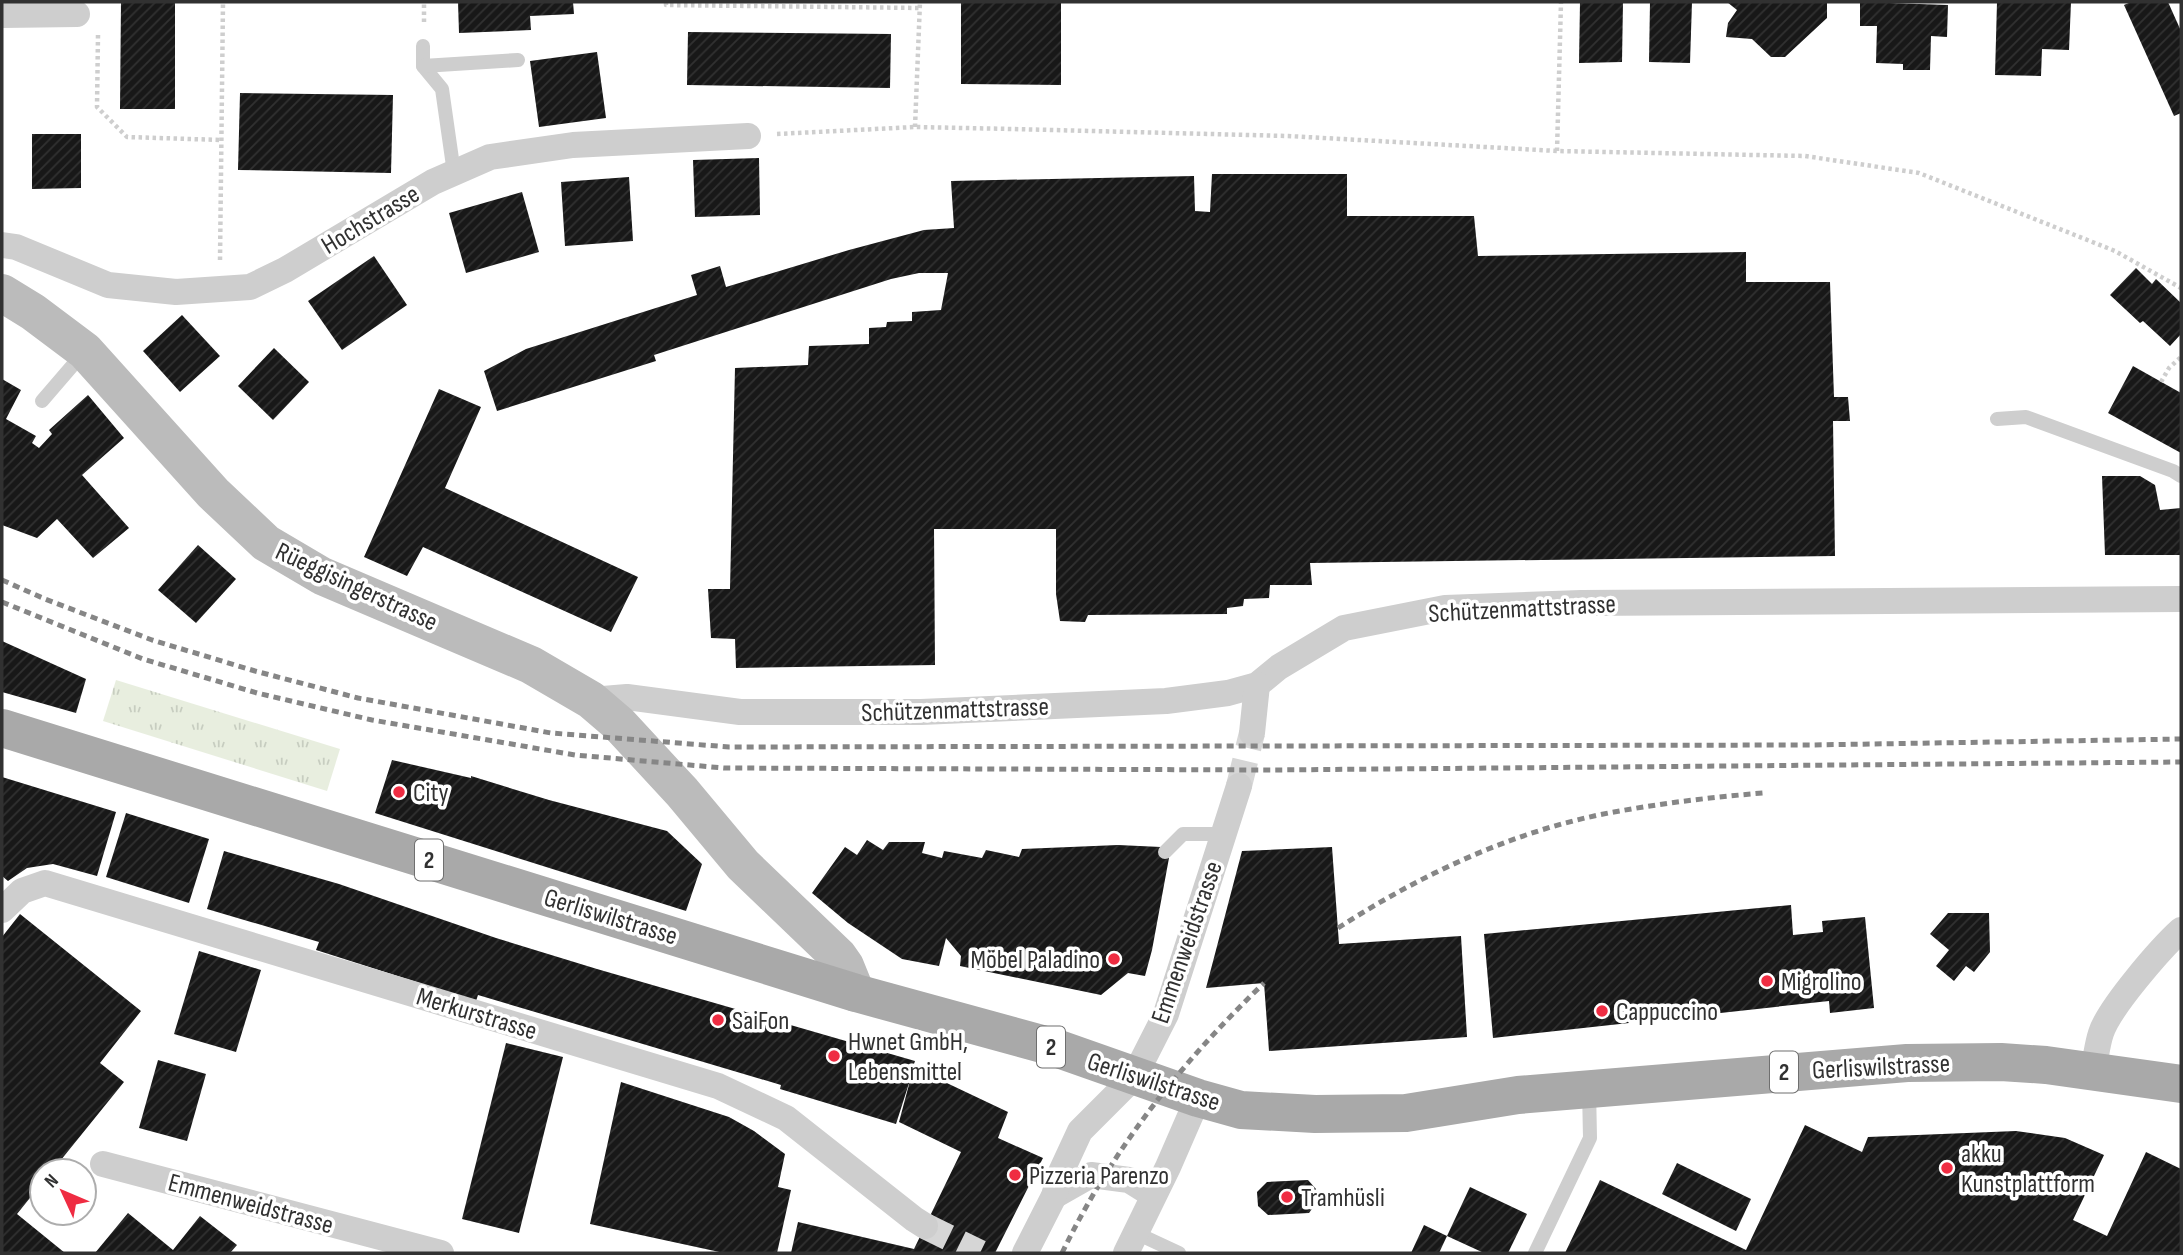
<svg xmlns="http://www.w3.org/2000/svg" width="2183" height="1255" font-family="'Sofia Sans Condensed',sans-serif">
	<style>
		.grass { fill: url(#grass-tufts) }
		.building { fill: url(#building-hatch) }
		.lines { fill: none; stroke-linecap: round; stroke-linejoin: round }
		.street-tunnel { stroke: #d6d6d6; stroke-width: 26; stroke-dasharray: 26 13; stroke-linecap: butt }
		.path { stroke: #cecece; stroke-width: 4.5; stroke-dasharray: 3.5 3.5; stroke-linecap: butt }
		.lane { stroke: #cecece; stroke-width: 14 }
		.street { stroke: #cecece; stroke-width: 26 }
		.secondary { stroke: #bbb; stroke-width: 38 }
		.primary { stroke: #a9a9a9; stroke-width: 38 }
		.rail { stroke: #868686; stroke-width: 5; stroke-dasharray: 7 5; stroke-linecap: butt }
		.poi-dot { fill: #ef2c42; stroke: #fff; stroke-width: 2.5 }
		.labels { text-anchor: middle; stroke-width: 7; stroke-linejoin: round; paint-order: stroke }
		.shield { fill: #fff; stroke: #6f6f6f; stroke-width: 2 }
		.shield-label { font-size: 24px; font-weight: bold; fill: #313131 }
		.street-label { font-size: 26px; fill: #313131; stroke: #fff }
		.poi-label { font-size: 26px; fill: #313131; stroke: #fff; text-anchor: start }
	</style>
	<defs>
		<pattern id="grass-tufts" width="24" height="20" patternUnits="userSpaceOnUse" patternTransform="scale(1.75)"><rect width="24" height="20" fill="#e8eedf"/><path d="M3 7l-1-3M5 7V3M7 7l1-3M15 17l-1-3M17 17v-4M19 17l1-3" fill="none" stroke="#c7cdc0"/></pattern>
		<pattern id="building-hatch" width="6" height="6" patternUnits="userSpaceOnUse" patternTransform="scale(1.75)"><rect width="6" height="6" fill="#181818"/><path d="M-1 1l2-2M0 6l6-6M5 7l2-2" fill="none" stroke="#313131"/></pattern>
	</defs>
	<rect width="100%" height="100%" fill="#fff"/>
	<polygon class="grass" points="116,680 340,749 327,791 103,721"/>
	<g class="building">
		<polygon points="121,2 175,2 175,109 120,109"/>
		<polygon points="458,2 573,2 574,14 530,16 531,30 459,33"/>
		<polygon points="961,2 1061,2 1061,85 961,84"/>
		<polygon points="1580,2 1623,2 1622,62 1579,63"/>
		<polygon points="1650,2 1692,2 1690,63 1649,62"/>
		<polygon points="1727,2 1827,2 1827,18 1785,57 1771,57 1752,39 1726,37 1728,23 1737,10"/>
		<polygon points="1860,2 1948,5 1947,37 1931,36 1930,70 1903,70 1903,64 1876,63 1877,26 1860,26"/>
		<polygon points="1997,2 2071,2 2069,50 2042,49 2041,76 1995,75"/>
		<polygon points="2131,2 2168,2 2181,31 2181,113 2174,116 2124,5"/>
		<polygon points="688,32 891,34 890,88 687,85"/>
		<polygon points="597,52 606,118 539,127 530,61"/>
		<polygon points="240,93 393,95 391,173 238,170"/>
		<polygon points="32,134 81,134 81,188 32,189"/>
		<polygon points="759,158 760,215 695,217 693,160"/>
		<polygon points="1212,174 1347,174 1347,216 1474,216 1478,256 1746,252 1746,282 1830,282 1834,397 1848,397 1850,421 1833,421 1835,556 1310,563 1312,585 1270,585 1269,598 1244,599 1243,606 1227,608 1227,614 1088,615 1085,622 1060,621 1056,594 1056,529 934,529 935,665 736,668 735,639 711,638 708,589 730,589 735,368 808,365 809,346 869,344 869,328 886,327 887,322 912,321 912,312 941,310 948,273 919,273 891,279 654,355 656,361 497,411 484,371 526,349 697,295 691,275 720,266 726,287 849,250 924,230 954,228 951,181 1194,176 1195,211 1210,212"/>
		<polygon points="629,177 633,241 565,246 561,182"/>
		<polygon points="522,192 539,252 466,273 449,213"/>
		<polygon points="374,256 407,305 342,350 308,301"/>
		<polygon points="2136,268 2152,284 2156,279 2181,303 2181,334 2170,346 2143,321 2140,323 2110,295"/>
		<polygon points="182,315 220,356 180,392 143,351"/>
		<polygon points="274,348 309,382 273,420 238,386"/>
		<polygon points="2133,366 2181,393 2181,453 2108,413"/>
		<polygon points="2,379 21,390 6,419 36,436 32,443 39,448 52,434 49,430 88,395 124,438 82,475 129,528 93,558 57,519 37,538 2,525"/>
		<polygon points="439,389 481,407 445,488 638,577 611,632 423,547 407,576 364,557"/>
		<polygon points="2102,476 2140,476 2155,485 2160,510 2181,508 2181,555 2105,555"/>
		<polygon points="198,545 236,579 196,623 158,590"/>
		<polygon points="2,641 86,679 76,713 2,692"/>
		<polygon points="392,760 471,778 471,776 549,800 667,831 702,864 686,911 375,813"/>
		<polygon points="2,777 116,812 97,876 53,864 27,868 8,881 2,876"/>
		<polygon points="126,813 209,839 189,903 106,877"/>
		<polygon points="867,840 883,850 889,842 925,842 922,853 942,858 944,851 982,858 986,850 1019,857 1022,849 1118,845 1161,847 1169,858 1152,950 1145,976 1128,973 1101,995 960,966 961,956 946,938 939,966 902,959 848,923 812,893 845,847 857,855"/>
		<polygon points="1332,847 1339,944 1461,936 1467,1037 1269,1051 1264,983 1206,988 1242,851"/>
		<polygon points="224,851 339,884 496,938 597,969 915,1061 913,1067 1008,1112 998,1138 1043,1158 995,1253 791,1253 798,1222 914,1249 961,1152 899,1122 911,1077 896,1124 780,1089 781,1085 478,995 476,1001 316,950 319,942 207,909"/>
		<polygon points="1791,905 1793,935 1823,932 1822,921 1865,917 1874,1008 1830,1013 1829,1001 1493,1038 1484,934"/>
		<polygon points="1948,913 1989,913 1990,952 1974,972 1966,966 1954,981 1936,966 1949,950 1930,934"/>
		<polygon points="20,914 141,1011 100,1063 124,1082 52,1171 42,1171 42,1183 17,1214 65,1253 2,1253 2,937"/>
		<polygon points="199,951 261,970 236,1052 174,1034"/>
		<polygon points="506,1043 563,1057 519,1233 462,1219"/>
		<polygon points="158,1060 206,1074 187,1141 139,1128"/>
		<polygon points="621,1082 729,1117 754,1131 785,1154 778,1187 791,1190 777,1253 724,1253 590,1224"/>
		<polygon points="1805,1125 1862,1152 1868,1137 2016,1131 2065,1138 2104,1155 2073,1220 2107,1236 2146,1152 2181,1169 2181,1253 1565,1253 1600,1180 1746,1250"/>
		<polygon points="1677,1163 1751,1199 1736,1231 1662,1194"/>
		<polygon points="1308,1180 1316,1189 1317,1202 1309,1213 1268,1215 1258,1206 1257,1192 1267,1182"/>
		<polygon points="1470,1187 1527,1214 1508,1253 1484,1253 1447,1236"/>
		<polygon points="128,1213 173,1250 200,1216 237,1245 230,1253 95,1253"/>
		<polygon points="1424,1225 1447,1236 1439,1253 1411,1253"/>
	</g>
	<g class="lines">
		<g class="street-tunnel">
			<polyline points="1239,786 1252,733"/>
			<polyline points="925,1226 980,1253"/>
		</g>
		<g class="path">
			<polyline points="666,2 666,5 920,8"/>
			<polyline points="424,22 424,2"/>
			<polyline points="98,35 97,107 127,137 222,140"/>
			<polyline points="915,127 920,2"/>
			<polyline points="777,134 915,127 1013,129 1288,136 1557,151 1805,156 1919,173 2115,251 2181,288"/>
			<polyline points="1557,151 1561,2"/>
			<polyline points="220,260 223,2"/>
			<polyline points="2161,382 2169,368 2181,357"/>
		</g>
		<g class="lane">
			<polyline points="423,46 423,66 442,89 454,173"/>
			<polyline points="423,66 518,60"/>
			<polyline points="42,401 85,351"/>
			<polyline points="1997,419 2026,417 2173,471 2181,476"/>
			<polyline points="1165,852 1183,834 1222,834"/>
			<polyline points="1136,1233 1179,1253"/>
			<polyline points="1535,1253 1590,1138 1589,1089"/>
		</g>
		<g class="street">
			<polyline points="2,15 77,14"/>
			<polyline points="2,245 16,247 108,285 176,292 250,287 285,270 433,182 490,157 573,145 748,136"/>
			<polyline points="591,700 627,697 740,712 921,712 1166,701 1228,693 1257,685 1279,667 1344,628 1445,608 1581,603 2181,599"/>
			<polyline points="1252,733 1257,685"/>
			<polyline points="2,910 22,891 45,883 718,1086 786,1118 914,1219 925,1226"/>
			<path d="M2093,1070C2096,1058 2097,1045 2101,1033C2109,1008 2161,948 2181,930"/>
			<polyline points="103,1164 441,1253"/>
			<polyline points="1054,1196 1091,1175 1129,1180 1153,1195"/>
			<polyline points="1025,1253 1054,1196 1061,1172 1080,1131 1134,1077 1166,1014 1239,786"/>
			<polyline points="1126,1253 1168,1167 1198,1098"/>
		</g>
		<polyline class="secondary" points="2,293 33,312 85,351 213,493 266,543 322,576 531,665 591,700 619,724 682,792 743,865 838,956 845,966 856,993"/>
		<polyline class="primary" points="2,728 856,993 1053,1047 1198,1098 1241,1110 1315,1114 1406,1113 1518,1095 1907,1063 2001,1062 2046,1065 2181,1084"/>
		<g class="rail">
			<polyline points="2,580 45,599 152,640 255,671 358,698 551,733 729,747 1810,745 2181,739"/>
			<polyline points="2,602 143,659 257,693 372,720 575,755 724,768 1271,770 2181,762"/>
			<path d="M1338,928C1422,874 1515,830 1614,812C1663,803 1713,797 1763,793"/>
			<path d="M1062,1253C1113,1148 1180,1064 1264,983"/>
		</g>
	</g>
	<g class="poi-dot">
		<circle cx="399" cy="792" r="7"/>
		<circle cx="1114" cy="959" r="7"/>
		<circle cx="1767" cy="981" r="7"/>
		<circle cx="1602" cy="1011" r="7"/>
		<circle cx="718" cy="1020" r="7"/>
		<circle cx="834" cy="1056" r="7"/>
		<circle cx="1947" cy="1168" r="7"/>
		<circle cx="1015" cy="1175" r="7"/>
		<circle cx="1287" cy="1197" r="7"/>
	</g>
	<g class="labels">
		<g class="shield">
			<rect x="415" y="839.5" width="28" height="41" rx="5"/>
			<rect x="1037" y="1026.5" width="28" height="41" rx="5"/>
			<rect x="1770" y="1051.5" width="28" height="41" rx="5"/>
		</g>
		<g class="shield-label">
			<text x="429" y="868">2</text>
			<text x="1051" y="1055">2</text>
			<text x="1784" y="1080">2</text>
		</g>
		<g class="street-label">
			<text transform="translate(370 219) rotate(-31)" y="9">Hochstrasse</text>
			<text transform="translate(357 586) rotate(25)" y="9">Rüeggisingerstrasse</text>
			<text transform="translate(1522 608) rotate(-3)" y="9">Schützenmattstrasse</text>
			<text transform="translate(955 709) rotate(-2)" y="9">Schützenmattstrasse</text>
			<text transform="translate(611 916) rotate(17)" y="9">Gerliswilstrasse</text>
			<text transform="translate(1186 942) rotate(-71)" y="9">Emmenweidstrasse</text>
			<text transform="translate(477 1013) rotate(17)" y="9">Merkurstrasse</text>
			<text transform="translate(1881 1066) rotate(-3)" y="9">Gerliswilstrasse</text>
			<text transform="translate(1154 1081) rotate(18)" y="9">Gerliswilstrasse</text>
			<text transform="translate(251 1203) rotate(15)" y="9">Emmenweidstrasse</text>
		</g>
		<g class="poi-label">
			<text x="413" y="801">City</text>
			<text x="1100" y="968" text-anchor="end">Möbel Paladino</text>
			<text x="1781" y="990">Migrolino</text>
			<text x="1616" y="1020">Cappuccino</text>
			<text x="732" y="1029">SaiFon</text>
			<text x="848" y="1050">Hwnet GmbH,<tspan x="848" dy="30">Lebensmittel</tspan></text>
			<text x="1961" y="1162">akku<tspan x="1961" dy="30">Kunstplattform</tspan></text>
			<text x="1029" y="1184">Pizzeria Parenzo</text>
			<text x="1301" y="1206">Tramhüsli</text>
		</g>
	</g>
	<rect width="2183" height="1255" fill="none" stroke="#313131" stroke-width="7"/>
	<g transform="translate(63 1192) rotate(314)"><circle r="33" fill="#ffffff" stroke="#adadad" stroke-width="2"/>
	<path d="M0-5L12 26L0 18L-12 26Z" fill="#ef2c42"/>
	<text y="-10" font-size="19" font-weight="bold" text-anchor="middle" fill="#313131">N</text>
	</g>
</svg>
